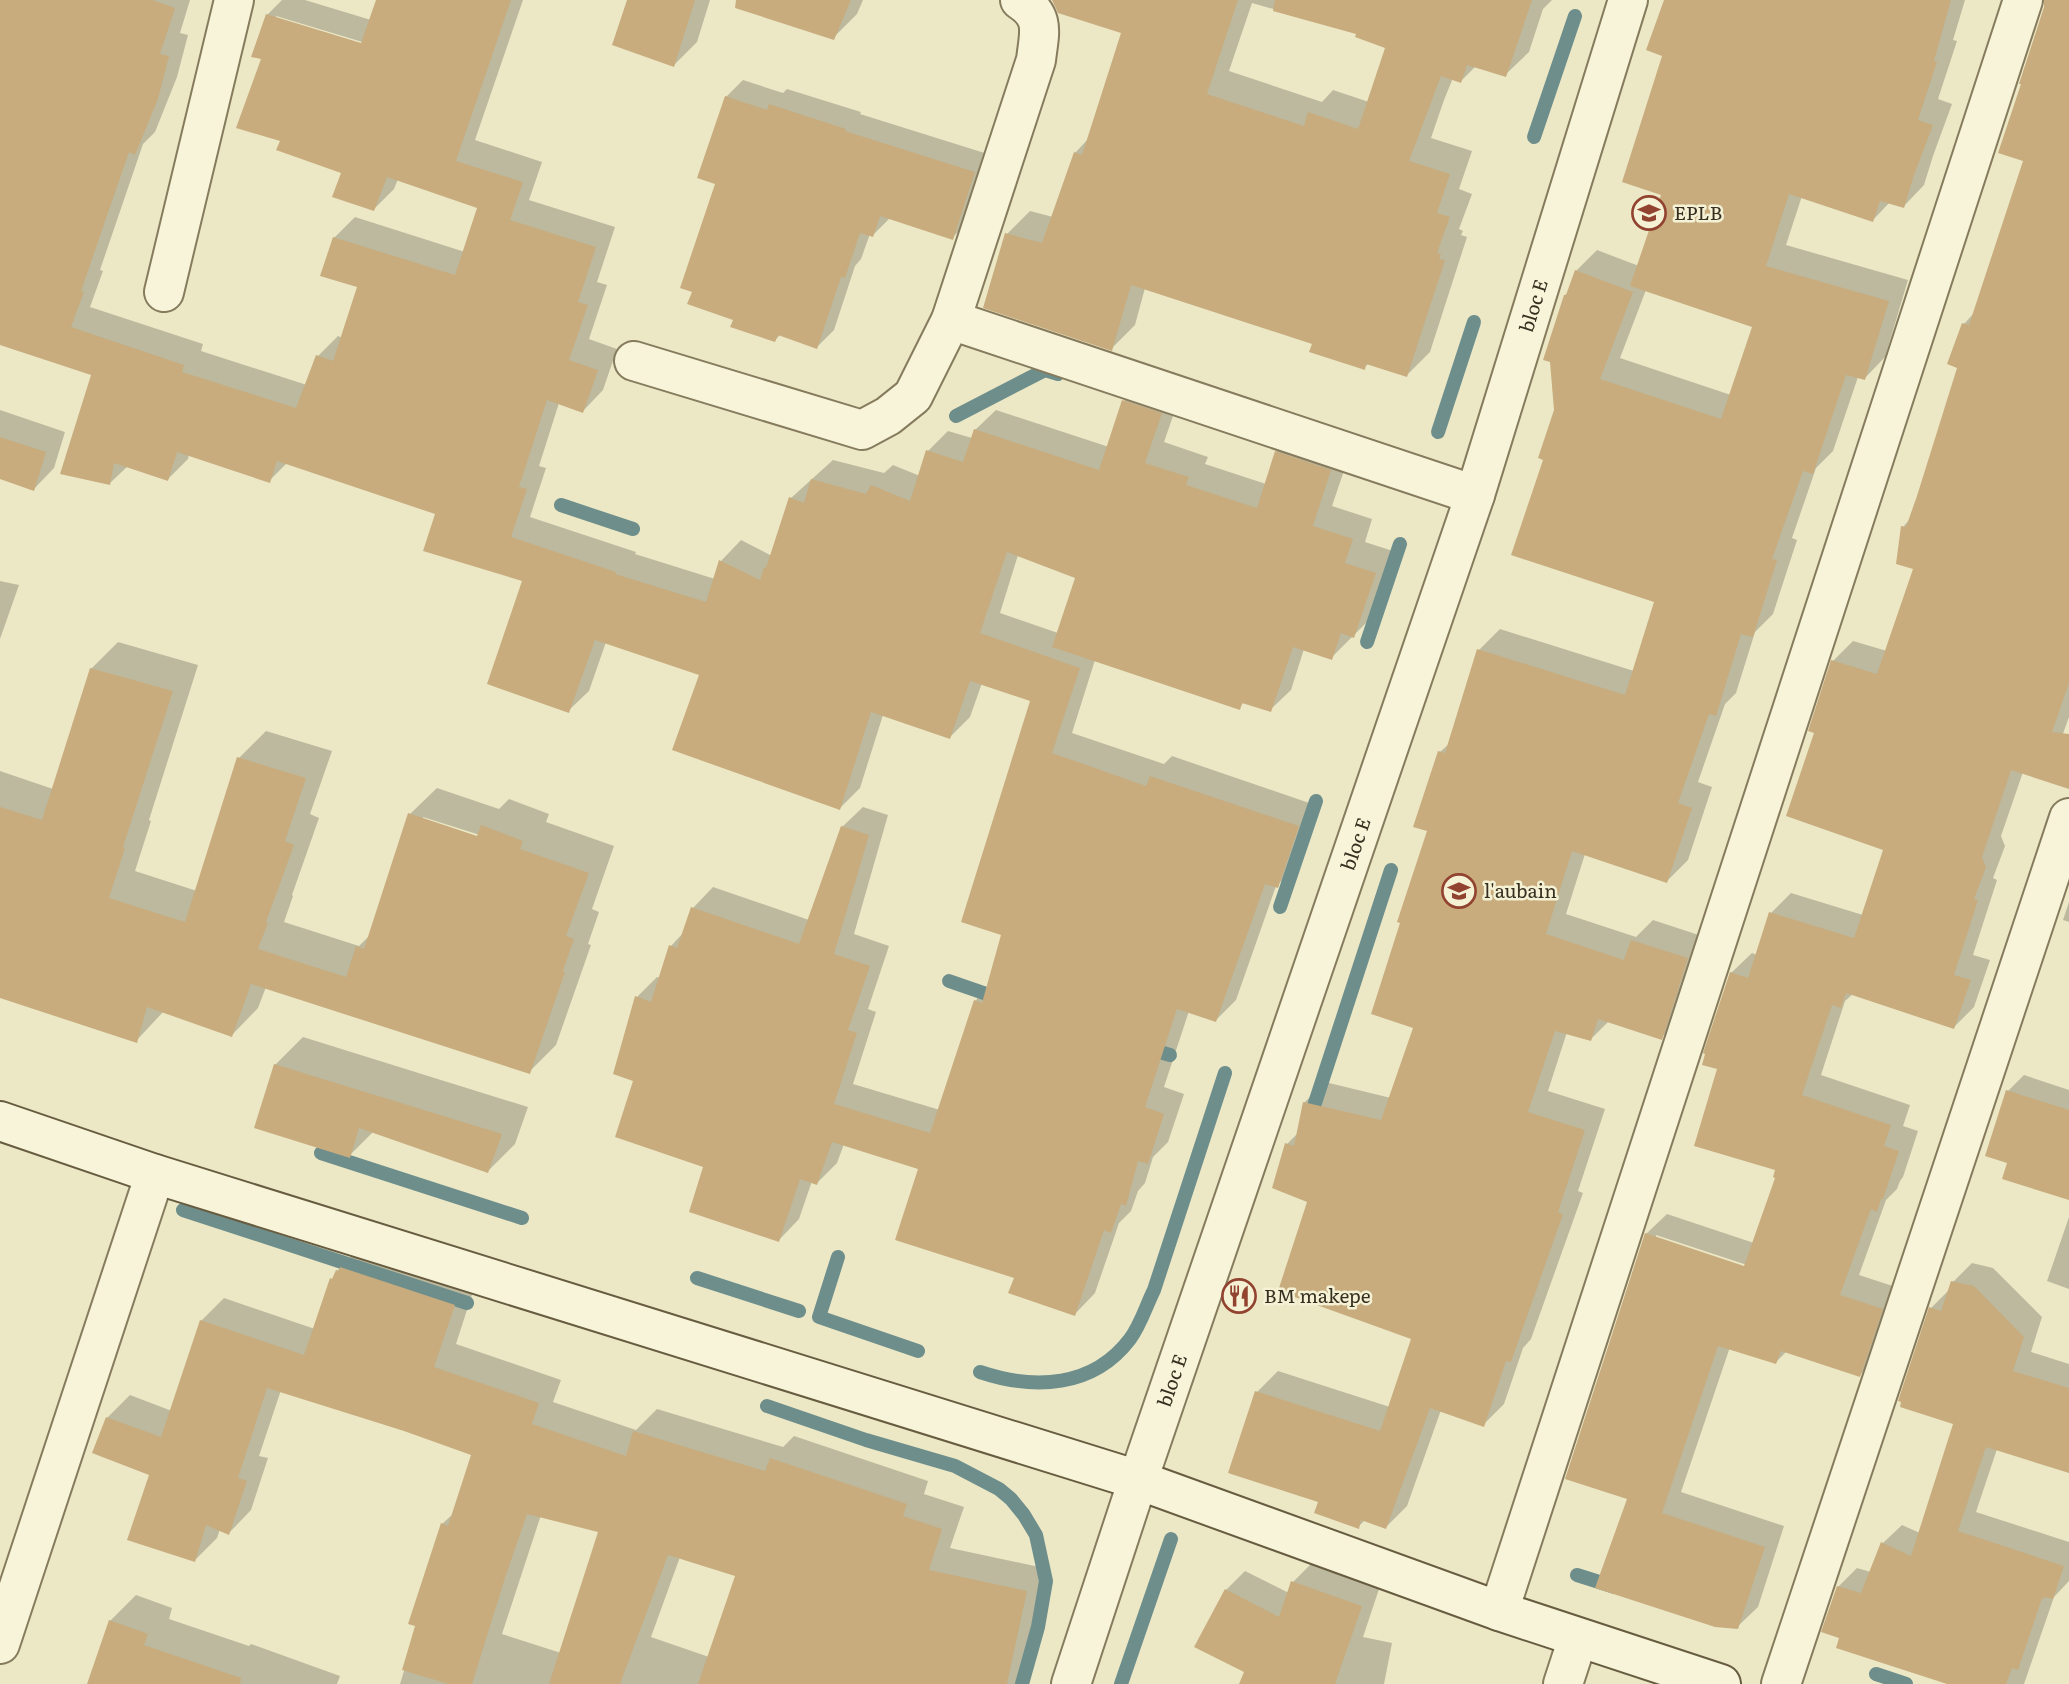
<svg xmlns="http://www.w3.org/2000/svg" width="2069" height="1684" font-family="Literata,serif">
	<style>
		.shadow { fill: #0003; fill-rule: evenodd }
		.lines { fill: none; stroke-linecap: round; stroke-linejoin: round }
		.stream { stroke: #6e8e8c; stroke-width: 14 }
		.building { fill: #c8ac7e }
		.street-casing { stroke: #867b5d; stroke-width: 42 }
		.secondary-casing { stroke: #685c40; stroke-width: 42 }
		.street { stroke: #f7f4d9; stroke-width: 38 }
		.secondary { stroke: #f7f4d9; stroke-width: 38 }
		.labels { text-anchor: middle; stroke-width: 5; stroke-linejoin: round; paint-order: stroke }
		.poi-label { font-size: 19px; fill: #373020; stroke: #f4f1d5; text-anchor: start }
		.street-label { font-size: 19px; fill: #373020; stroke: #f4f1d5 }
	</style>
	<rect width="100%" height="100%" fill="#ece8c6"/>
	<g class="shadow">
		<path d="M0,0H190L180,33L188,35L177,77L155,132L143,144L100,270L103,271L90,307L203,344L201,351L307,385L318,356L338,336L343,338L359,286L334,238L355,217L465,252L479,207L398,179L394,189L374,209L343,172L282,140L264,57L267,15L282,0H305L371,20L378,0H523L475,140L542,162L529,200L615,227L597,282L607,285L589,339L617,349L603,390L583,411L559,403L539,466L546,468L530,517L636,552L635,554L715,579L721,561L741,540L772,556L791,498L833,460L884,473L893,465L920,476L928,451L948,431L972,438L975,430L996,410L1109,447L1124,401L1144,381L1181,393L1164,442L1208,457L1205,464L1266,484L1276,452L1297,432L1351,450L1332,506L1372,519L1365,542L1396,552L1374,615L1331,658L1304,649L1291,690L1270,710L1244,702L1239,708L1095,660L1072,733L1164,764L1172,756L1318,806L1298,866L1276,886L1236,1000L1216,1020L1189,1011L1164,1087L1184,1094L1168,1142L1153,1157L1145,1183L1138,1191L1131,1211L1119,1223L1095,1293L1075,1314L1016,1276L920,1168L844,1144L837,1163L817,1183L812,1181L799,1219L779,1240L705,1166L636,1080L637,997L657,977L661,978L671,946L684,932L693,908L713,887L809,920L842,827L863,807L888,815L854,934L889,946L868,1009L876,1012L853,1084L940,1110L975,1001L987,989L1003,934L1032,700L982,683L970,717L950,737L883,715L860,788L840,808L702,674L606,642L589,691L568,711L524,580L437,513L287,463L269,481L189,454L188,459L168,479L128,466L110,483L93,373L0,343ZM276,16L369,44L368,48L276,19ZM1018,555L1077,577L1058,633L1000,613Z"/>
		<polygon points="629,0 710,0 697,42 674,65"/>
		<polygon points="784,0 863,0 857,14 833,38"/>
		<path d="M1086,0H1552L1543,9L1529,52L1505,75L1476,66L1461,81L1453,78L1444,100L1431,138L1472,151L1459,189L1472,194L1459,229L1463,231L1461,235L1467,237L1430,352L1407,375L1369,363L1364,368L1314,343L1145,288L1135,325L1111,349L1007,234L1030,211L1053,217L1075,153L1089,138L1124,32ZM1252,3L1358,33L1387,47L1369,102L1333,90L1322,102L1229,71Z"/>
		<path d="M1666,0H1965L1953,40L1957,41L1938,99L1952,104L1933,156L1924,185L1904,206L1890,202L1873,220L1802,196L1786,245L1908,280L1885,357L1865,378L1858,377L1833,451L1816,468L1792,538L1797,540L1773,614L1755,632L1736,693L1725,704L1698,782L1712,787L1688,860L1667,881L1585,854L1566,914L1636,937L1653,920L1708,938L1682,1017L1661,1038L1609,1021L1591,1039L1567,1032L1548,1091L1605,1109L1578,1191L1583,1193L1531,1339L1523,1348L1504,1404L1483,1425L1441,1410L1407,1506L1386,1527L1365,1520L1358,1527L1320,1501L1257,1392L1278,1371L1390,1407L1414,1338L1310,1201L1287,1144L1298,1133L1304,1103L1325,1082L1391,1098L1415,1026L1430,830L1440,752L1450,743L1479,650L1500,629L1634,671L1657,601L1545,458L1556,410L1565,295L1569,292L1576,271L1597,250L1639,266L1663,194ZM1646,290L1754,326L1731,395L1620,358Z"/>
		<path d="M2046,0H2069V717L2055,756L2023,772L2001,836L2005,846L1993,878L1997,880L1973,955L1990,960L1974,1007L1954,1027L1853,994L1845,1001L1821,1075L1910,1105L1903,1126L1918,1131L1903,1177L1900,1181L1897,1189L1886,1200L1859,1275L1902,1289L1880,1355L1860,1375L1787,1351L1776,1362L1730,1347L1681,1492L1784,1526L1758,1607L1737,1627L1629,1498L1646,1234L1667,1214L1754,1243L1777,1177L1778,1169L1720,1068L1731,973L1752,953L1757,955L1771,913L1791,893L1863,915L1885,849L1817,732L1833,661L1853,641L1887,651L1915,567L1903,527L1910,519L1959,367L1964,324L1974,313L2025,160ZM1656,1235L1753,1267L1752,1270L1656,1239Z"/>
		<polygon points="743,80 783,93 787,89 861,112 860,114 991,155 969,221 952,238 890,218 873,235 870,234 861,259 855,266 834,330 817,347 781,334 775,340 735,319 717,183 726,97"/>
		<polygon points="0,410 65,432 54,468 34,489 0,478"/>
		<polygon points="0,581 19,585 0,639"/>
		<path d="M118,642L198,665L149,820L151,821L135,871L197,891L239,758L266,731L332,751L310,814L319,818L292,895L293,896L284,922L359,946L371,934L410,814L437,788L499,809L509,799L549,814L546,822L614,846L592,909L599,912L588,944L591,945L556,1045L529,1072L266,987L258,1008L232,1035L164,1011L136,1041L0,996V771L53,789L91,669ZM423,817L486,837L484,841L423,820Z"/>
		<polygon points="2069,902 2069,922 2063,920"/>
		<polygon points="303,1037 528,1107 515,1144 488,1171 374,1131 349,1156 275,1065"/>
		<polygon points="2024,1075 2069,1090 2069,1198 2010,1162 2008,1091"/>
		<polygon points="2069,1217 2069,1289 2047,1281"/>
		<path d="M360,1248L476,1282L456,1344L561,1380L553,1402L636,1430L657,1409L783,1447L794,1436L928,1481L924,1494L964,1507L950,1548L1049,1569L1033,1640L1018,1684H400L418,1625L442,1524L455,1512L473,1453L281,1390L259,1456L268,1458L251,1510L229,1533L220,1529L217,1538L195,1560L151,1474L107,1418L130,1395L172,1411L201,1321L224,1298L315,1329L337,1271ZM541,1515L600,1531L561,1653L502,1634ZM680,1557L737,1575L709,1657L651,1637Z"/>
		<polygon points="1972,1263 1993,1268 2042,1317 2031,1352 2069,1364 2069,1471 1997,1449 1976,1512 2069,1542 2069,1581 2054,1597 2024,1684 1953,1684 1841,1636 1838,1587 1857,1568 1871,1572 1883,1543 1902,1525 1920,1533 1955,1423 1931,1308 1950,1289 1953,1282"/>
		<polygon points="1312,1563 1380,1586 1363,1637 1392,1643 1384,1684 1270,1684 1226,1590 1245,1571 1289,1593 1293,1582"/>
		<polygon points="136,1595 172,1608 169,1619 249,1646 251,1644 340,1676 337,1684 89,1684 110,1621"/>
	</g>
	<g class="lines">
		<g class="stream">
			<polyline points="1534,137 1575,16"/>
			<polyline points="956,416 1045,370 1058,374"/>
			<polyline points="1438,432 1474,322"/>
			<polyline points="561,505 633,529"/>
			<polyline points="1367,642 1400,544"/>
			<polyline points="1280,907 1316,801"/>
			<polyline points="949,981 1001,999"/>
			<polyline points="1146,1048 1170,1055"/>
			<polyline points="1315,1103 1391,870"/>
			<polyline points="321,1153 522,1218"/>
			<polyline points="183,1210 467,1303"/>
			<polyline points="838,1257 819,1317 918,1351"/>
			<polyline points="697,1278 799,1311"/>
			<path d="M980,1372C1034,1390 1093,1388 1130,1339C1141,1324 1146,1306 1154,1290L1225,1073"/>
			<polyline points="767,1406 866,1440 955,1466 999,1489 1011,1499 1024,1515 1036,1535 1046,1581 1038,1627 1022,1684"/>
			<polyline points="1577,1575 1615,1587"/>
			<polyline points="1876,1674 1906,1684"/>
			<polyline points="1121,1684 1171,1539"/>
		</g>
	</g>
	<g class="building">
		<polygon points="0,0 152,0 175,8 160,54 169,56 158,99 135,155 129,152 81,291 84,292 71,327 184,365 182,372 296,408 316,355 333,361 357,287 320,276 333,237 455,275 477,208 387,177 374,211 332,197 341,173 276,150 280,141 236,128 261,59 251,57 266,14 361,43 376,0 511,0 456,161 523,182 510,220 596,247 578,302 588,305 569,360 598,370 583,413 547,400 519,487 527,489 511,537 616,572 615,574 706,602 719,560 760,580 764,567 766,568 789,497 804,503 811,479 866,494 871,485 910,501 926,450 963,462 974,429 1099,470 1122,400 1162,413 1145,463 1189,477 1186,485 1257,508 1275,451 1331,470 1313,526 1353,539 1345,563 1376,573 1354,638 1341,633 1332,660 1293,647 1271,712 1242,703 1240,710 1052,647 1075,578 1007,552 980,633 1080,668 1052,753 1146,786 1150,776 1299,826 1278,888 1265,884 1216,1022 1177,1009 1145,1107 1164,1114 1148,1164 1138,1161 1126,1206 1121,1204 1111,1233 1104,1230 1075,1316 1008,1293 1014,1278 895,1240 918,1169 832,1142 817,1185 800,1179 779,1242 689,1212 703,1167 615,1137 633,1081 613,1074 635,996 651,1002 669,945 677,948 691,907 799,944 841,826 869,835 834,954 870,966 848,1030 857,1033 834,1104 930,1133 974,1000 982,1003 1001,935 961,922 1030,701 970,681 950,739 871,712 840,810 672,750 699,675 595,640 569,713 487,684 522,581 423,551 435,514 277,461 270,483 177,452 168,481 114,463 110,485 60,474 91,375 0,345"/>
		<polygon points="627,0 695,0 674,67 612,45"/>
		<polygon points="736,0 851,0 834,40 735,8"/>
		<polygon points="1052,0 1238,0 1207,94 1304,126 1308,112 1358,129 1385,48 1355,37 1356,34 1273,11 1275,0 1532,0 1506,77 1467,65 1461,83 1441,76 1409,161 1450,174 1437,213 1450,217 1437,253 1441,254 1439,259 1445,260 1407,377 1366,364 1365,370 1309,352 1312,344 1131,285 1112,351 983,308 1005,233 1042,243 1074,152 1082,155 1121,33 1058,13"/>
		<polygon points="1664,0 1951,0 1934,61 1937,62 1918,120 1933,125 1913,178 1904,208 1880,201 1873,222 1789,194 1766,266 1889,301 1865,380 1846,375 1813,474 1803,471 1772,559 1777,560 1753,637 1741,634 1716,716 1709,714 1678,803 1692,808 1667,883 1572,851 1546,934 1624,960 1631,940 1688,958 1662,1040 1598,1019 1591,1041 1555,1031 1528,1112 1585,1130 1558,1212 1563,1214 1511,1362 1506,1361 1484,1427 1430,1408 1386,1529 1361,1520 1359,1529 1314,1513 1318,1502 1228,1473 1255,1391 1380,1431 1411,1339 1278,1291 1307,1202 1272,1188 1285,1143 1294,1146 1303,1102 1381,1120 1413,1028 1371,1014 1400,923 1397,922 1427,831 1413,827 1438,751 1445,753 1477,649 1625,695 1654,602 1511,555 1543,460 1538,458 1554,410 1550,362 1543,360 1564,295 1566,295 1575,270 1633,292 1600,379 1721,419 1752,327 1630,286 1661,195 1622,182 1662,56 1646,50"/>
		<polygon points="2044,0 2069,0 2069,683 2052,732 2069,734 2069,789 2011,770 1982,857 1986,867 1974,899 1978,900 1954,975 1971,980 1954,1029 1846,993 1841,1008 1832,1005 1802,1095 1891,1125 1884,1146 1899,1151 1883,1199 1881,1199 1877,1212 1871,1209 1840,1295 1883,1309 1860,1377 1781,1351 1776,1364 1718,1346 1662,1513 1765,1547 1738,1629 1715,1627 1595,1588 1627,1499 1565,1479 1645,1233 1744,1266 1775,1178 1773,1177 1775,1170 1694,1146 1717,1069 1702,1065 1705,1054 1703,1053 1730,972 1748,978 1769,912 1854,938 1883,850 1786,816 1814,733 1808,731 1831,660 1877,674 1913,569 1896,564 1901,526 1906,527 1917,496 1957,368 1947,364 1962,323 1969,325 2023,161 1998,153 2021,84 2019,84 2044,7"/>
		<polygon points="725,96 767,110 769,104 846,129 845,131 975,172 953,240 880,216 873,237 860,233 845,278 841,277 817,349 778,335 775,342 730,327 733,320 687,304 692,292 680,288 715,184 697,178"/>
		<polygon points="0,437 46,452 34,491 0,479"/>
		<polygon points="90,668 173,691 123,847 125,848 109,898 185,922 237,757 306,778 285,841 294,845 266,922 268,923 258,949 346,977 356,946 364,949 408,813 477,836 481,825 523,841 520,849 589,873 566,936 574,939 563,971 565,972 530,1074 251,984 232,1037 147,1007 137,1043 0,998 0,807 42,820"/>
		<polygon points="274,1064 502,1134 488,1173 359,1128 350,1158 254,1128"/>
		<polygon points="2006,1090 2069,1110 2069,1200 2002,1179 2007,1163 1985,1156"/>
		<polygon points="340,1267 455,1305 434,1367 539,1403 532,1424 626,1456 633,1431 765,1471 770,1458 907,1504 903,1516 942,1529 929,1570 1027,1591 1007,1684 698,1684 735,1576 668,1555 620,1684 549,1684 598,1532 527,1514 505,1578 472,1684 449,1684 402,1670 415,1626 408,1624 441,1523 448,1526 471,1455 404,1431 267,1388 238,1478 247,1481 229,1535 206,1525 195,1562 127,1540 149,1475 92,1453 106,1417 161,1437 200,1320 304,1355 330,1278 332,1279 336,1270 339,1271"/>
		<polygon points="1951,1281 1974,1286 2024,1337 2013,1371 2069,1388 2069,1473 1986,1447 1958,1531 2064,1566 2053,1599 2045,1597 2044,1599 2042,1598 2018,1670 2012,1668 2006,1684 1947,1684 1836,1648 1839,1638 1821,1632 1837,1586 1861,1593 1881,1542 1911,1556 1953,1424 1900,1407 1901,1402 1898,1401 1929,1307 1941,1311"/>
		<polygon points="1291,1581 1362,1606 1335,1684 1239,1684 1244,1672 1194,1647 1225,1589 1279,1617"/>
		<polygon points="109,1620 148,1634 144,1645 241,1678 240,1684 87,1684"/>
	</g>
	<g class="lines">
		<g class="street-casing">
			<g id="street">
				<polyline points="164,292 234,0"/>
				<polyline points="951,320 1475,495"/>
				<path d="M634,361L862,430L888,416L913,396L951,320L1036,60C1039,33 1046,17 1020,0"/>
				<polyline points="1499,1611 2023,0"/>
				<polyline points="0,1644 155,1174"/>
				<path id="s1" d="M1071,1684L1138,1480L1475,495L1628,0"/>
				<polyline points="1563,1684 1578,1638"/>
				<polyline points="1781,1684 2069,818"/>
			</g>
		</g>
		<g class="secondary-casing">
			<polyline id="secondary" points="0,1121 155,1174 1138,1480 1499,1611 1721,1684"/>
		</g>
		<use href="#street" class="street"/>
		<use href="#secondary" class="secondary"/>
	</g>
	<defs>
		<g id="school-ring" transform="scale(1.75)"><circle r="9.5" fill="#f4f1d5" stroke="#924330" stroke-width="1.5"/><path d="M0-5L7-2L0 1L-7-2ZM-4 1L0 2.5L4 1V4Q0 6-4 4Z" fill="#924330"/></g>
		<g id="restaurant-ring" transform="scale(1.75)"><circle r="9.5" fill="#f4f1d5" stroke="#924330" stroke-width="1.5"/><path d="M-5-6h1v4h1v-4h1v4h1v-4h1v5L-1.5 .5V6h-2V.5L-5-1ZM5-6V6H3V1.5H1.5Q1.5-4 5-6Z" fill="#924330"/></g>
	</defs>
	<g fill-rule="evenodd">
		<use href="#school-ring" x="1649" y="213"/>
		<use href="#school-ring" x="1459" y="891"/>
		<use href="#restaurant-ring" x="1239" y="1296"/>
	</g>
	<g class="labels">
		<g class="poi-label">
			<text x="1674" y="220">EPLB</text>
			<text x="1484" y="898">l'aubain</text>
			<text x="1264" y="1303">BM makepe</text>
		</g>
		<g class="street-label">
			<text dy="7" stroke="none"><textPath href="#s1" startOffset="1454">bloc E</textPath></text>
			<text dy="7" stroke="none"><textPath href="#s1" startOffset="887">bloc E</textPath></text>
			<text dy="7" stroke="none"><textPath href="#s1" startOffset="320">bloc E</textPath></text>
		</g>
	</g>
</svg>
